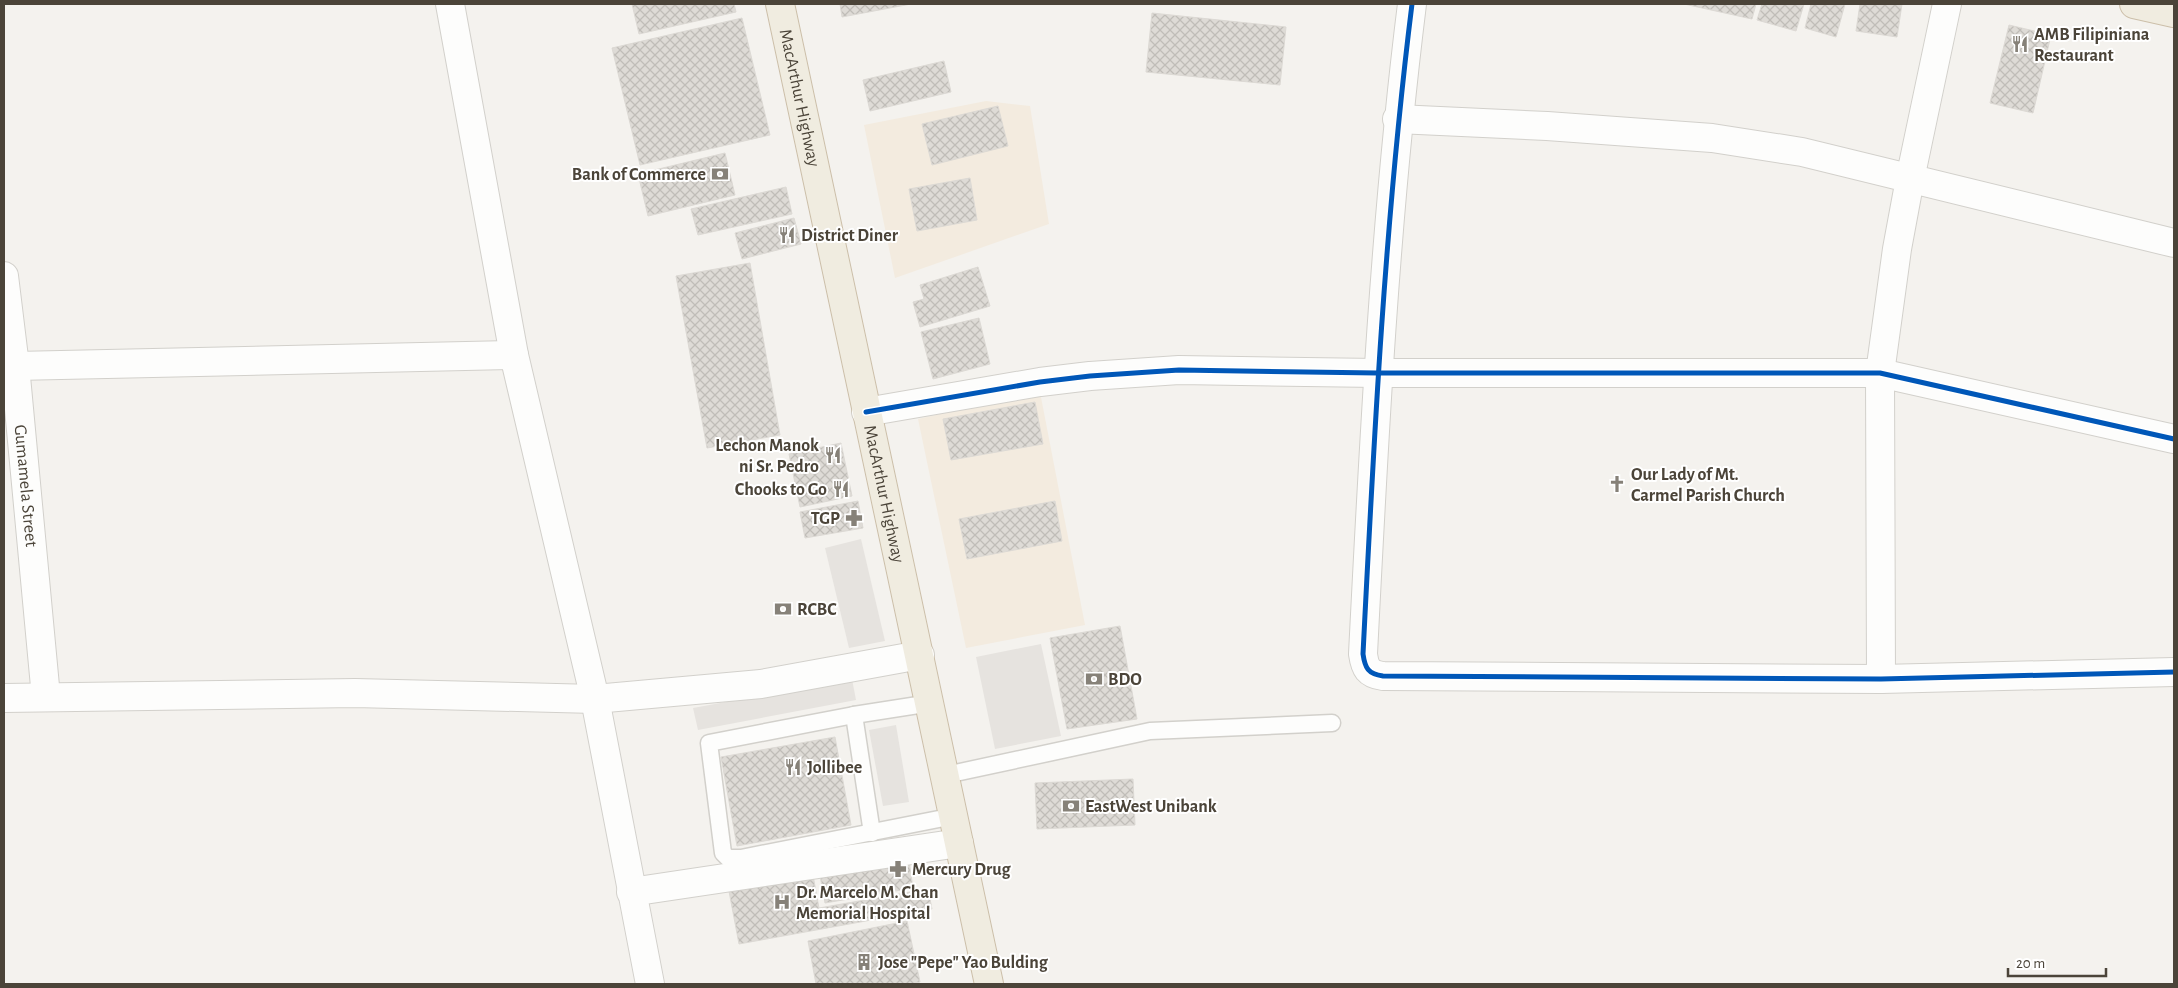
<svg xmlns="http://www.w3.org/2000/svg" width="2178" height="988" font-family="'Alegreya Sans',sans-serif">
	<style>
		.commercial { fill: #f3ebdf }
		.parking { fill: #e6e3df }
		.building { fill: url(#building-cross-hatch); stroke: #dcd9d4 }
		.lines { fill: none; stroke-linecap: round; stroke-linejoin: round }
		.service-casing { stroke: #d2d0cb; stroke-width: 19 }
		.minor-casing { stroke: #d2d0cb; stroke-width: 30 }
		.trunk-casing { stroke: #ccbfa9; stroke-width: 30 }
		.service { stroke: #fdfdfc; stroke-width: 16 }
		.minor { stroke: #fdfdfc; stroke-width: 28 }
		.trunk { stroke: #f0ece0; stroke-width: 28 }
		.cycleway-casing { stroke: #fff; stroke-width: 8 }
		.cycleway { stroke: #0057b8; stroke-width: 5 }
		.labels { text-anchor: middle; stroke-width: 4; stroke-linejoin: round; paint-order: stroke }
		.poi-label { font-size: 18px; font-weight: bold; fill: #4b4439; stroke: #fff; text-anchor: start }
		.street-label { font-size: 18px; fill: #4b4439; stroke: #fff }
	</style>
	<defs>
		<pattern id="building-cross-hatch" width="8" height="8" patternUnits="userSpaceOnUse" patternTransform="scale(1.25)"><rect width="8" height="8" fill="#dedbd6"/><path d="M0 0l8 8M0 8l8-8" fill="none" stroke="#c0bdb8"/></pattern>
	</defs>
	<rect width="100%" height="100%" fill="#f4f2ee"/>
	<g class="commercial">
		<polygon points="986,101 1030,106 1049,224 895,278 864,125"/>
		<polygon points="1040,392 1085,625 966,648 918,419"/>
	</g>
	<g class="parking">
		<polygon points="861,539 885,641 849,648 825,548"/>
		<polygon points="1041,644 1061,736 995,749 976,657"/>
		<polygon points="852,679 856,700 698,730 693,708"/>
		<polygon points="896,725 909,802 883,806 869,730"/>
	</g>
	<g class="building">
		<polygon points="632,4 734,4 736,12 639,34"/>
		<polygon points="840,4 911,4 842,17"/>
		<polygon points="1684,4 1756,4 1752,19"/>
		<polygon points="1762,4 1804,4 1796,31 1757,20"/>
		<polygon points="1811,4 1845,4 1836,37 1805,28"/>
		<polygon points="1860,4 1902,4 1897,37 1856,31"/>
		<polygon points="1152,13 1286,27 1280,85 1146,72"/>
		<polygon points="742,18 770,135 640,165 612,48"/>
		<polygon points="2009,25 2051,35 2033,113 1990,103"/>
		<polygon points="944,61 951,92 870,111 863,80"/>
		<polygon points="998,106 1008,146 932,165 922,124"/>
		<polygon points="725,153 735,195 648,216 638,174"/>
		<polygon points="970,178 977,220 917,231 909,189"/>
		<polygon points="786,187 792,214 698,235 691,209"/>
		<polygon points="794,218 801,244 742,259 735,233"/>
		<polygon points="750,263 780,435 707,448 676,276"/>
		<polygon points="978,267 990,306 920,327 913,302 924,299 920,285"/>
		<polygon points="979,318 990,364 933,379 921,332"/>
		<polygon points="1035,402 1043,444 951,460 943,419"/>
		<polygon points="841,443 852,496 800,507 789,454"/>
		<polygon points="858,501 863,528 805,538 800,512"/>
		<polygon points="1055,501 1062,541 967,559 959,519"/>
		<polygon points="1120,626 1137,719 1067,729 1050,638"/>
		<polygon points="835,737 851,825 737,846 721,757"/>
		<polygon points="1133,779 1135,825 1037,829 1035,783"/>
		<polygon points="908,855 913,888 825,903 819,870"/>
		<polygon points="812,870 819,908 928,889 932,909 739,944 728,886"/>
		<polygon points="907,921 920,982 910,984 816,984 808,941"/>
	</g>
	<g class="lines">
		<g class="service-casing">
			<g id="service">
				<polyline points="931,703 854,715 709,743 723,853 728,858 741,858 954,816"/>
				<polyline points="854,715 872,833"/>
				<polyline points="946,775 1150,731 1332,723"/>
			</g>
		</g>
		<g class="minor-casing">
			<g id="minor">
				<polyline points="450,4 514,355 595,699 650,984"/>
				<path d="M1412,4C1385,220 1374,436 1363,654C1365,668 1368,674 1383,676L1881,679L2174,672"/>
				<polyline points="1397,119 1547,126 1712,138 1802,152 2174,243"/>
				<path id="s1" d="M4,276L15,366L46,697"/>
				<polyline points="15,366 514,355"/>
				<polyline points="866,412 1040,382 1090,376 1179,370 1377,373 1880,373 2174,439"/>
				<polyline points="1881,679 1880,373 1897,249 1910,179 1947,4"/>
				<polyline points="4,698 355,693 595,699 761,684 920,655"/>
				<polyline points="631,892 959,843"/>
			</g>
		</g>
		<g class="trunk-casing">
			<g id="trunk">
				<path id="s2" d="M780,4L989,984"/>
				<polyline points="2134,4 2174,13"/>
			</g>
		</g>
		<use href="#service" class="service"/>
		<use href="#minor" class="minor"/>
		<use href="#trunk" class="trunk"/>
		<g class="cycleway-casing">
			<g id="cycleway">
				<path d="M1412,4C1385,220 1374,436 1363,654C1365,668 1368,674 1383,676L1881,679L2174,672"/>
				<polyline points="866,412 1040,382 1090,376 1179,370 1377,373 1880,373 2174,439"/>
			</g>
		</g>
		<use href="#cycleway" class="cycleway"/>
	</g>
	<defs>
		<g id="restaurant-bare" transform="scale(1.35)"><path d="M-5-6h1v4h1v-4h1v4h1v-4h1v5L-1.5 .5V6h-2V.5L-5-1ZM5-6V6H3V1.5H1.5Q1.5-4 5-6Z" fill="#868178" stroke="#fff" stroke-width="2.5" paint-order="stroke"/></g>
		<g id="bank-bare" transform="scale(1.35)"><path d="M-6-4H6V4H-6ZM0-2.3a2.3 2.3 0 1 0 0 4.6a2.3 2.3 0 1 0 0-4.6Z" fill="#868178" stroke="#fff" stroke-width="2.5" paint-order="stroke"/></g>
		<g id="church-bare" transform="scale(1.35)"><path d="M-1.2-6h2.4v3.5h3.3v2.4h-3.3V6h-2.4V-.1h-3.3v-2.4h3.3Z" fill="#868178" stroke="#fff" stroke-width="2.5" paint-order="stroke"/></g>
		<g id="pharmacy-bare" transform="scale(1.35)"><path d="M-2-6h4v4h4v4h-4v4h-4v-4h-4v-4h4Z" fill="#868178" stroke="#fff" stroke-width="2.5" paint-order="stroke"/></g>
		<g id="hospital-bare" transform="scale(1.35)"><path d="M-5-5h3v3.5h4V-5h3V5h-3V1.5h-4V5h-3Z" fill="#868178" stroke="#fff" stroke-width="2.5" paint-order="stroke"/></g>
		<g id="building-bare" transform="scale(1.35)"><path d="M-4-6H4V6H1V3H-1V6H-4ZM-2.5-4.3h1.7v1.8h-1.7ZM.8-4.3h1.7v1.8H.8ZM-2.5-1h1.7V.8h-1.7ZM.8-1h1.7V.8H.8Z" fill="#868178" stroke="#fff" stroke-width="2.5" paint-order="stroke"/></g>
	</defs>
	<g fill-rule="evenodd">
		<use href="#restaurant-bare" x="2020" y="44"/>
		<use href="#bank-bare" x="720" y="174"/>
		<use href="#restaurant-bare" x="787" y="235"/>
		<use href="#restaurant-bare" x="833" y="455"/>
		<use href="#church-bare" x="1617" y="484"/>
		<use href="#restaurant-bare" x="841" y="489"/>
		<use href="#pharmacy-bare" x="854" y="518"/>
		<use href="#bank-bare" x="783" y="609"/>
		<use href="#bank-bare" x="1094" y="679"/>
		<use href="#restaurant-bare" x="793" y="767"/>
		<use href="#bank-bare" x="1071" y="806"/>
		<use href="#pharmacy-bare" x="898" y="869"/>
		<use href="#hospital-bare" x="782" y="902"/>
		<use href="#building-bare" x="864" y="962"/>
	</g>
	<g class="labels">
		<g class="poi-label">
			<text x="2034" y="40">AMB Filipiniana<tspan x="2034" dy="21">Restaurant</tspan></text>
			<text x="706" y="180" text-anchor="end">Bank of Commerce</text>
			<text x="801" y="241">District Diner</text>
			<text x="819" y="451" text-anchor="end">Lechon Manok<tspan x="819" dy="21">ni Sr. Pedro</tspan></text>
			<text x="1631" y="480">Our Lady of Mt.<tspan x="1631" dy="21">Carmel Parish Church</tspan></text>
			<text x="827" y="495" text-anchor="end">Chooks to Go</text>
			<text x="840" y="524" text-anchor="end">TGP</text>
			<text x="797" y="615">RCBC</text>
			<text x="1108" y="685">BDO</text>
			<text x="807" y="773">Jollibee</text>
			<text x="1085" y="812">EastWest Unibank</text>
			<text x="912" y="875">Mercury Drug</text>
			<text x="796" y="898">Dr. Marcelo M. Chan<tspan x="796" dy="21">Memorial Hospital</tspan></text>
			<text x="878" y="968">Jose "Pepe" Yao Bulding</text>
		</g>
		<g class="street-label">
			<text dy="6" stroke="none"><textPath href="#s2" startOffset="96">MacArthur Highway</textPath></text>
			<text dy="6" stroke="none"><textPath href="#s1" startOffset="211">Gumamela Street</textPath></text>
			<text dy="6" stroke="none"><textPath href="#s2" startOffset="501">MacArthur Highway</textPath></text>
		</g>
	</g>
	<rect width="2178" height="988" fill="none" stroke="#4b4439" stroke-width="10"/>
	<path d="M2008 968v8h98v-8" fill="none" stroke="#4b4439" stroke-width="2.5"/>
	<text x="2016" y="968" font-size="15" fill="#4b4439" stroke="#ffffff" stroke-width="4" paint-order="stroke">20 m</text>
</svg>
